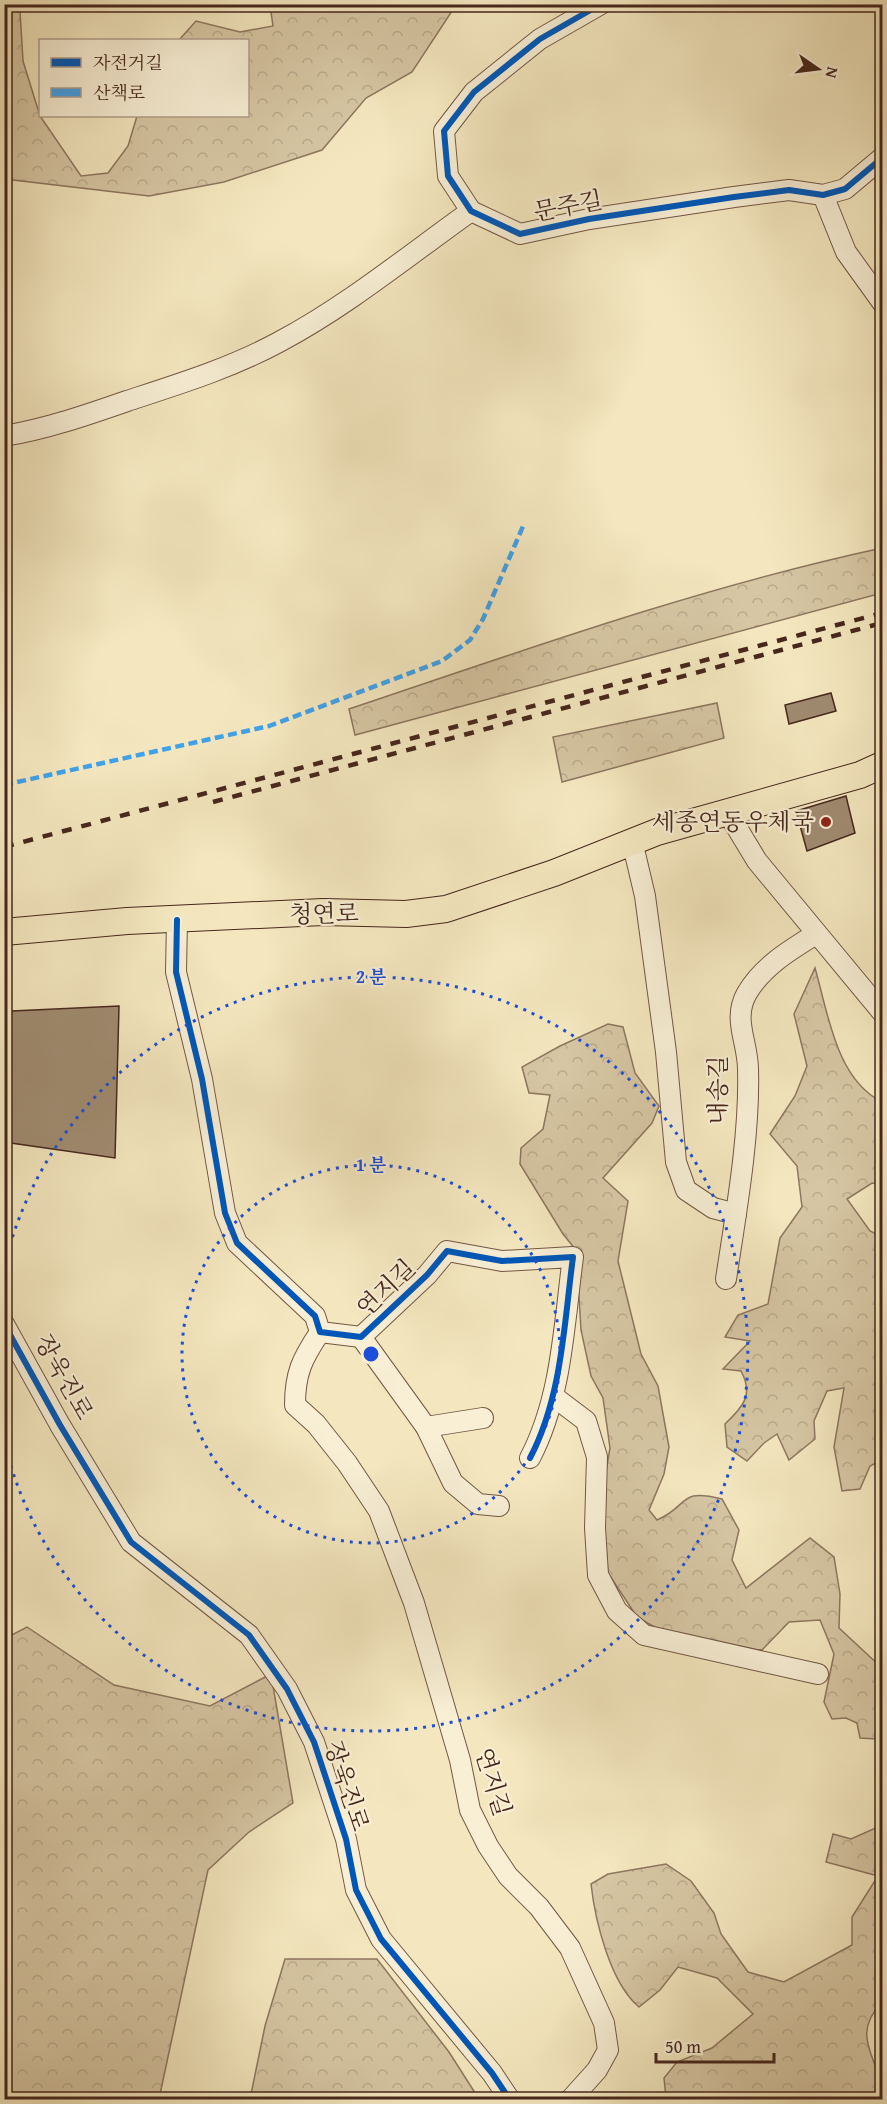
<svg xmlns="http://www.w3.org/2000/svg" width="887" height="2104" font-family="'Gentium Book Plus','Noto Serif KR',serif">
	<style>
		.forest { fill: url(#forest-crowns); stroke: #8e7660; stroke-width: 1.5 }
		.building { fill: #a08b71; stroke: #46271c; stroke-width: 1.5 }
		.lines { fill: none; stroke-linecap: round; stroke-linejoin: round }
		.minor-casing { stroke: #725745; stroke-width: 22 }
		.major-casing { stroke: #46271c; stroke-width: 28 }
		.minor { stroke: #f8efd5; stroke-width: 20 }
		.major { stroke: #f4e7bf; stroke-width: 26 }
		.rail { stroke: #46271c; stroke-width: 4.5; stroke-dasharray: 10 10; stroke-linecap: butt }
		.quiet { stroke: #3fa2ea; stroke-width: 4.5; stroke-dasharray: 9 4.5; stroke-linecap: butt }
		.cycleway-casing { stroke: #f8efd5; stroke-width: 10 }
		.cycleway { stroke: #0057b8; stroke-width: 6 }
		.ring { fill: none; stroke: #1d4ed8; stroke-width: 3; stroke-dasharray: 3 6 }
		.poi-dot { fill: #8f2418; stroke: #f8efd5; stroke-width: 2 }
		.labels { text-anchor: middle; stroke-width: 4.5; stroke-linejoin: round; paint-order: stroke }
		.street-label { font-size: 24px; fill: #46271c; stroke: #f8efd5 }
		.poi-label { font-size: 24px; fill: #46271c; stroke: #f8efd5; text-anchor: end }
		.centre { fill: #1d4ed8; stroke: #f8efd5; stroke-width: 3 }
		.ring-label { font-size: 18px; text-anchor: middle; font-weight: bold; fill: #1d4ed8; stroke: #f8efd5; stroke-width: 4.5; stroke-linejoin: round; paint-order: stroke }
	</style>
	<defs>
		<pattern id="forest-crowns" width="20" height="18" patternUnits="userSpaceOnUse" patternTransform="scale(1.5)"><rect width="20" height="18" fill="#d6c6a3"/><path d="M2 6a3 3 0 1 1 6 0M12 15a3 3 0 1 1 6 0" fill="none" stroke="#b9aa8c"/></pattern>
	</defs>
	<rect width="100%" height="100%" fill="#f4e7bf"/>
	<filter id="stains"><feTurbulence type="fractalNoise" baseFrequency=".00333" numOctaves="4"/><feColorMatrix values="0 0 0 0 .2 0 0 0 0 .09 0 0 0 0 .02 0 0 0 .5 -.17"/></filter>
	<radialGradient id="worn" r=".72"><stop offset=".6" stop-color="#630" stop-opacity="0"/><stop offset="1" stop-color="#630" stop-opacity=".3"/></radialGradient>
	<g class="forest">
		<polygon points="5,4 24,5 20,11 23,61 40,116 81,176 108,173 128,146 137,116 248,116 248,40 179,40 196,21 240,32 273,26 270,5 456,5 412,72 366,98 322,150 224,182 149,196 13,180 5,171"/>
		<path d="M882,548V593L355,735L349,709C525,650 701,587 882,548Z"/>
		<polygon points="717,703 724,738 562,782 553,737"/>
		<path d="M815,968C828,1013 836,1079 882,1102V1185L872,1183L847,1199L870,1231L880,1236L882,1226V1460L870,1466L860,1489L842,1491L834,1447L844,1388L827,1391L814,1421L815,1439L789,1460L777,1434L764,1443L747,1461L727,1447L725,1424C743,1407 754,1395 741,1371L723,1369L750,1341L725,1337L738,1315L768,1304L780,1238L802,1207L797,1166L770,1134L795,1096L807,1066L794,1014Z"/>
		<path d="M608,1024L623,1027L635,1073L659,1106L652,1123L603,1178L628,1201L618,1261L641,1354L658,1386L669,1447L664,1474L649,1510L657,1520C691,1505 677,1488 722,1499L739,1530L732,1560L746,1588L810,1538L834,1557L840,1594L839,1628L882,1668V1731L877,1739L860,1738L857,1723L846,1718L832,1719L824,1702L834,1654L820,1620L789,1622L762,1650L688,1646L637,1617L608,1573L602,1494L610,1448L603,1398L591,1376L581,1330L578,1281L580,1255L563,1234L520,1164L521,1148L543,1129L550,1095L529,1093L522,1067L560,1046Z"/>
		<polygon points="27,1627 114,1685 210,1706 271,1674 293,1803 249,1832 208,1870 159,2099 5,2099 4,1639"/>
		<path d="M880,1826L882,1827V2002C847,2039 883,2059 882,2099H666L664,2078L677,2062L712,2048L753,2014L717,1978L678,1967L660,1990L639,2007C610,1983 595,1920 591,1884L608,1874L666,1864L691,1881L714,1913L721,1934L748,1972L784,1982L852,1945V1917L878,1876L826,1862L833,1834L851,1839Z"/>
		<polygon points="285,1959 377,1959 449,2052 479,2099 250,2099 265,2026"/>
	</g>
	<g class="building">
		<polygon points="831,693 836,711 789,724 785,705"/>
		<polygon points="846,796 855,833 807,851 796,811"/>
		<polygon points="119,1006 115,1158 4,1142 4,1040 12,1011"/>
	</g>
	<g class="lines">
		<g class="minor-casing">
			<g id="minor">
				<polyline points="601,4 540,39 474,92 444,131 448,176 471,211 520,234 589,219 734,197 789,190 823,195 845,189 882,158"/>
				<polyline points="823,195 846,252 882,302"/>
				<path d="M4,436C46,429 87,415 127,401C179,384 231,368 279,342C347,306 409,255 471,211"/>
				<polyline points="728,813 757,861 882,1012"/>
				<polyline points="632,841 645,896 666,1052 676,1162 686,1190 713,1208 736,1214"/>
				<path d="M177,920L176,972L202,1079L225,1213L237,1243L315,1316L320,1332L361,1337L427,1275L447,1251L502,1261L573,1257C564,1324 562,1397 530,1458"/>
				<path d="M726,1279C736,1213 750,1135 748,1069C748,1042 732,1019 747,993C763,966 790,950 816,934"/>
				<polyline points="4,1324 60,1425 131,1542 249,1635 287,1689 314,1742 346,1839 356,1890 381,1939 492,2073 510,2100"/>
				<path d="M320,1332C302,1359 295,1373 295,1405L316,1424L347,1463L379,1511L414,1603L460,1760L470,1810L488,1846L508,1876L539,1907L570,1948L604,2023L608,2050L597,2070L570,2100"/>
				<polyline points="361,1337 426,1427 453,1483 478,1504 499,1506"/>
				<polyline points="553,1396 586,1421 597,1457 595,1528 598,1575 617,1611 644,1635 818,1674"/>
				<polyline points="426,1427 483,1418"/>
			</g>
		</g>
		<g class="major-casing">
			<polyline id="major" points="4,932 127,921 323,912 406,914 446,909 554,873 657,832 860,775 882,765"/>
		</g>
		<use href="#minor" class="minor"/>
		<use href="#major" class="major"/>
		<g class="rail">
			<polyline points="213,802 882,623"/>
			<polyline points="4,847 882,613"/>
		</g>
		<polyline class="quiet" points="4,785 269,726 442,661 470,640 483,619 524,524"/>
		<g class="cycleway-casing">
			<g id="cycleway">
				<polyline points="601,4 540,39 474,92 444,131 448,176 471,211 520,234 589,219 734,197 789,190 823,195 845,189 882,158"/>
				<path d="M177,920L176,972L202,1079L225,1213L237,1243L315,1316L320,1332L361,1337L427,1275L447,1251L502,1261L573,1257C564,1324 562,1397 530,1458"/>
				<polyline points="4,1324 60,1425 131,1542 249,1635 287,1689 314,1742 346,1839 356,1890 381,1939 492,2073 510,2100"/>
			</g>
		</g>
		<use href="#cycleway" class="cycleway"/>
	</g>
	<g class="ring">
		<circle cx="371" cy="1354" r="189"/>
		<path d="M5 1263A377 377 0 1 1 5 1445"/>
	</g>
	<circle class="poi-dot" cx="826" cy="822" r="6"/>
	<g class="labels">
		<g class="street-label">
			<text transform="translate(568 206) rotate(-11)" y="8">문주길</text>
			<text transform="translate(324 914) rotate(-1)" y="8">청연로</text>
			<text transform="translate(718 1090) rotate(-90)" y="8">내송길</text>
			<text transform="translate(386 1288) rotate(-44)" y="8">연지길</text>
			<text transform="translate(64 1377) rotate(61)" y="8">장욱진로</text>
			<text transform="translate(493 1782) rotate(73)" y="8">연지길</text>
			<text transform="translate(347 1786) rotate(72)" y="8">장욱진로</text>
		</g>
		<g class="poi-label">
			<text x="814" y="830">세종연동우체국</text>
		</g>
	</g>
	<circle cx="371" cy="1354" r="9" class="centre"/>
	<g class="ring-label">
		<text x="371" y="983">2 분</text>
		<text x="371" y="1171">1 분</text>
	</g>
	<rect width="887" height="2104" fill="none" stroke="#f4e7bf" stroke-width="24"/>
	<rect x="6" y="6" width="875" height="2092" fill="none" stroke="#46271c" stroke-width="3"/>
	<rect x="12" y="12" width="863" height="2080" fill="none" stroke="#46271c" stroke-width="1.5"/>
	<rect x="39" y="39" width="210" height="78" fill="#f8efd5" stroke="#b19f8b" stroke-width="1.5"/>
	<rect x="51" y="58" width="30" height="9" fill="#0057b8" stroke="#b19f8b" stroke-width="1.5"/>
	<text x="93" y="69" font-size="18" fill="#46271c">자전거길</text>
	<rect x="51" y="88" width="30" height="9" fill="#3fa2ea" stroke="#b19f8b" stroke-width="1.5"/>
	<text x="93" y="99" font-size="18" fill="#46271c">산책로</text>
	<g transform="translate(818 69) rotate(104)" stroke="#f8efd5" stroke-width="4.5" paint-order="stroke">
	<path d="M0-4.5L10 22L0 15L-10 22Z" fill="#46271c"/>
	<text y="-9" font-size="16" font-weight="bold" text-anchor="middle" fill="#46271c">N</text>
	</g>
	<path d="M656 2053v9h118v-9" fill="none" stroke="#46271c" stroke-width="3"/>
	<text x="665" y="2053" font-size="18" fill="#46271c" stroke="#f8efd5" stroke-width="4.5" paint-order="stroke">50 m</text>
	<rect width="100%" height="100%" filter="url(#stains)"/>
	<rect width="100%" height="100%" fill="url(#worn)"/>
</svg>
